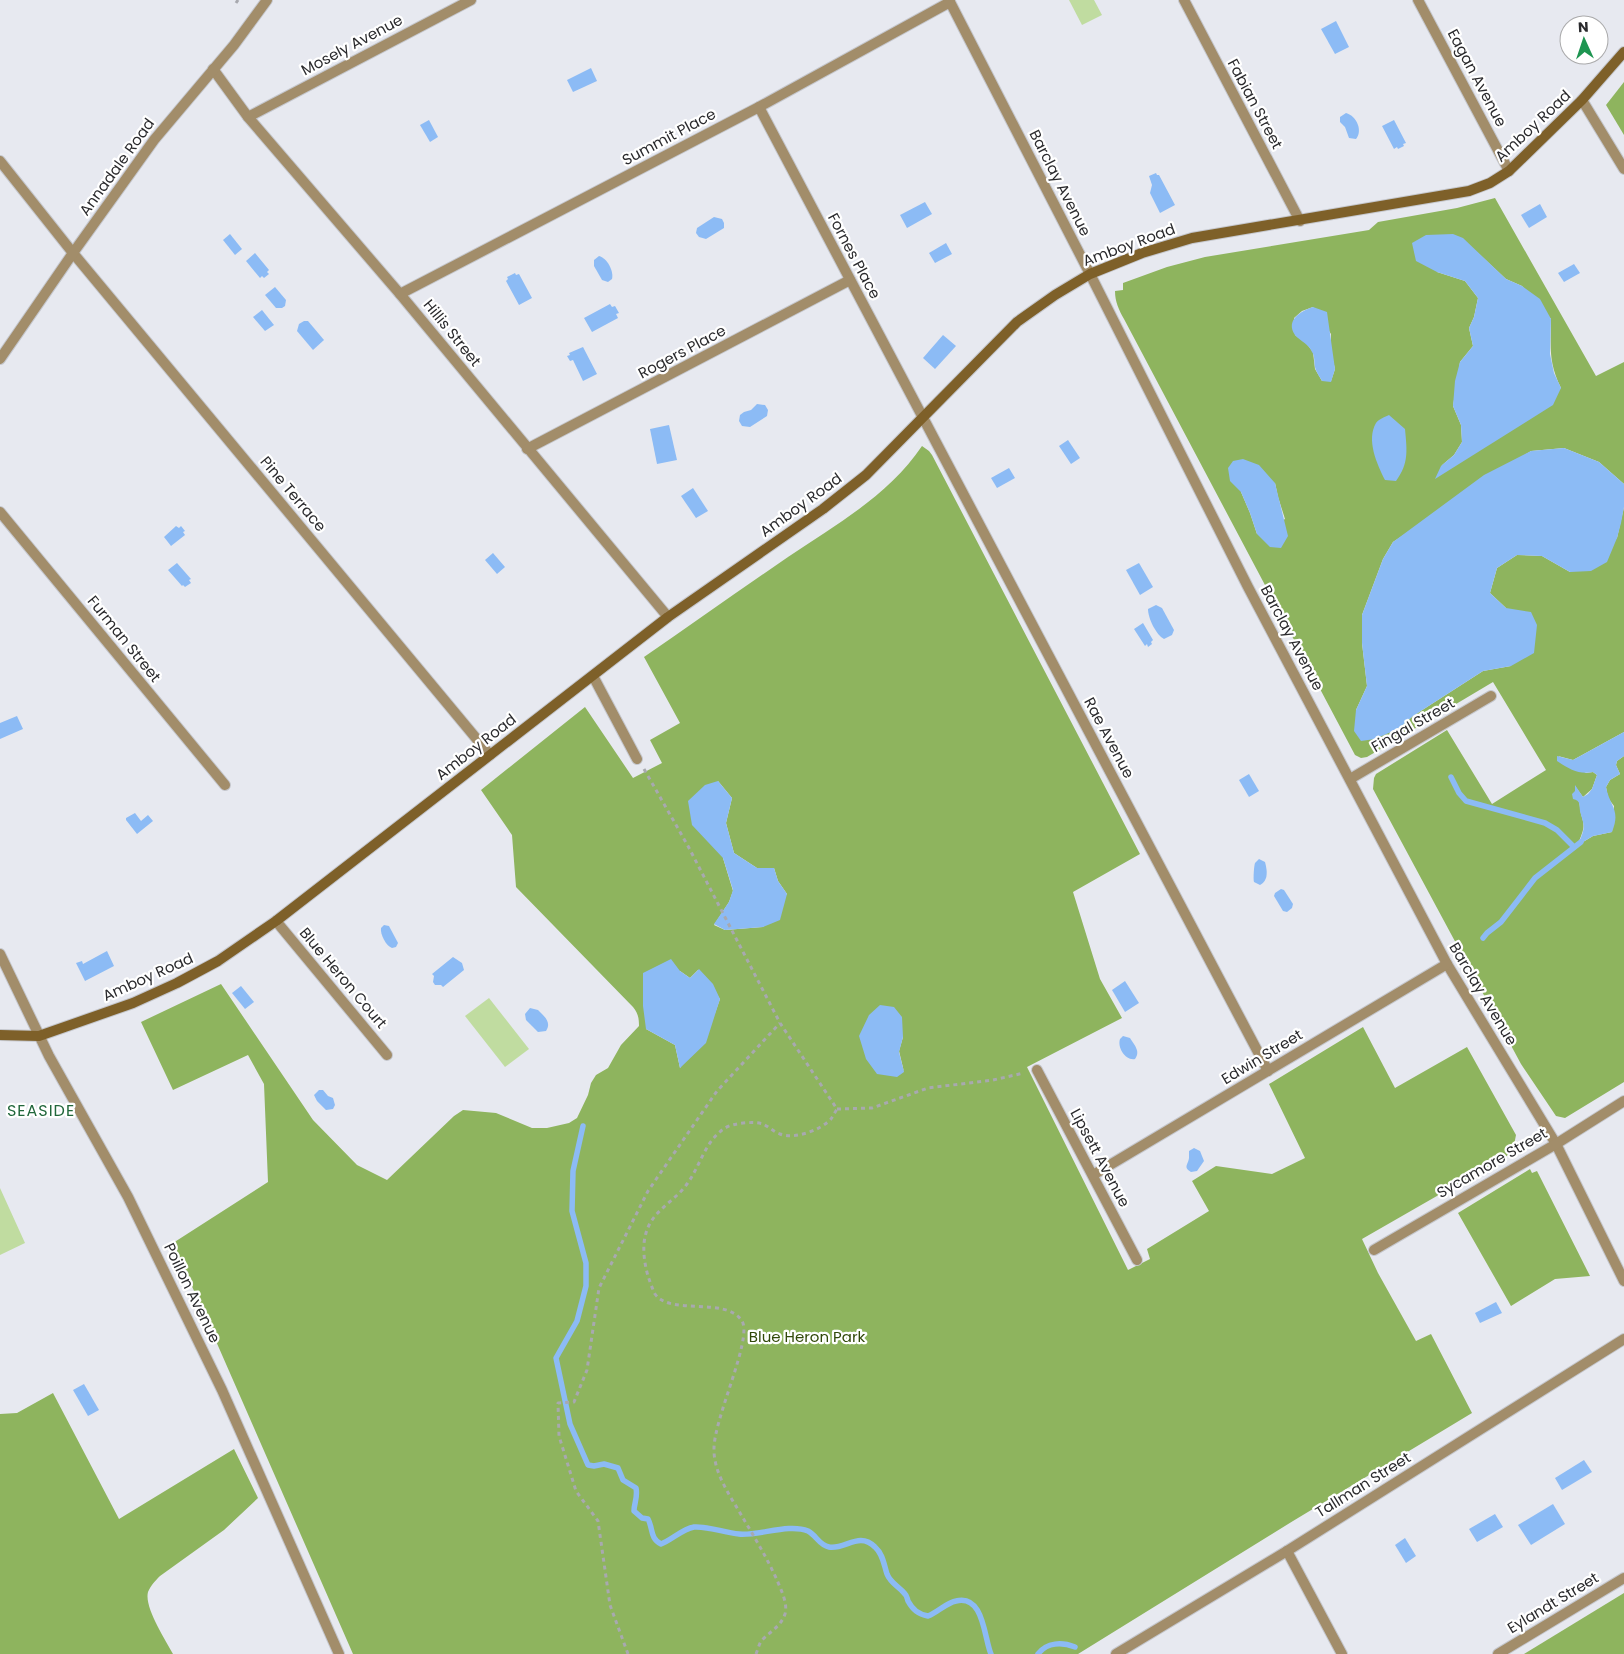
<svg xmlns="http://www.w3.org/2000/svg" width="1624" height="1654" font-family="Poppins,sans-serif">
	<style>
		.green { fill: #c0dca0 }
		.forest { fill: #8eb45e; fill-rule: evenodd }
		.water { fill: #8cbbf5 }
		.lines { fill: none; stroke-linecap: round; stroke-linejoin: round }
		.stream { stroke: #8cbbf5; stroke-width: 5.5 }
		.minor-casing { stroke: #c5c7cd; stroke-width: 12 }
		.tertiary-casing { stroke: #c5c7cd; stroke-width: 12 }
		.secondary-casing { stroke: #c5c7cd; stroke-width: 12 }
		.path { stroke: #a8a9af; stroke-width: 3; stroke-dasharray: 4 4; stroke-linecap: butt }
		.minor { stroke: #a28d6a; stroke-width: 10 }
		.tertiary { stroke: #a28d6a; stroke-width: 10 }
		.secondary { stroke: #7e6029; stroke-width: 10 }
		.labels { text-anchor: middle; stroke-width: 4.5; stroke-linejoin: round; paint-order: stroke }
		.street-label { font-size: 15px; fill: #2a2a2d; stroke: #fff }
		.park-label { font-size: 15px; fill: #314909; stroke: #fff }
		.neighbourhood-label { font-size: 16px; letter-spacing: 1px; fill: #21673b; stroke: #fff }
	</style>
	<rect width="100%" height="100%" fill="#e7e9f0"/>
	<g class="green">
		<polygon points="1069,0 1094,0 1102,15 1082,25"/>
		<polygon points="489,998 529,1049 505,1067 465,1016"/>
		<polygon points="0,1188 25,1243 0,1255"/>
	</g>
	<g class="forest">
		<polygon points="1624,82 1624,135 1606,105"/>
		<path d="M1495,198L1596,376L1624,362V484L1599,462L1564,448L1531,451L1393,542L1383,559L1362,615V643L1367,686L1356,710L1398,729L1413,716L1483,671L1511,666L1506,608L1490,593L1497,568L1517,555L1542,556L1570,572L1617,538L1624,507V732L1573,760L1558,756L1586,773L1593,772L1597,775L1592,789L1583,797L1575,786C1575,793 1576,796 1579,802C1580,805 1580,810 1581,814C1585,826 1584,829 1579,841L1583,842L1593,836L1612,832L1614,806L1608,798L1606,787L1610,780L1620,774L1616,765L1617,761L1624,756V1082L1565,1118L1556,1116L1521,1064L1373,789L1374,778L1376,774L1447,730L1492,804L1546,770L1493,682L1367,757L1361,758L1355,755L1124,319C1119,310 1115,302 1115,291L1123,290V283L1167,267L1205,257L1369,230L1378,222L1457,208ZM1477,252L1506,279L1522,286L1551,319C1551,348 1548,361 1561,388L1441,466L1454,455L1462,442L1461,425L1453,406L1460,362L1473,346L1469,328L1474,317L1478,298L1465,281L1437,272ZM1313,307L1331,334V352L1335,369L1331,381H1322L1315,369L1313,352L1306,343L1295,335L1294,318L1302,311ZM1275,483L1278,497L1285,519L1257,534L1250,513L1241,492Z"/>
		<path d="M922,446L929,451L932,455L1140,854L1073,892L1100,979L1122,1018L1027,1067L1128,1270L1150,1259L1147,1249L1209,1211L1192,1181L1216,1166L1272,1174L1305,1158L1269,1084L1363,1027L1395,1088L1467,1047L1516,1135L1514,1145L1517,1150L1362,1239L1378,1273L1416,1341L1431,1334L1472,1413L1293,1521L1078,1654H353L173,1243L268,1182L264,1084L248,1055L173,1090L141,1022L221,984L313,1120L357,1165L387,1180L454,1116L463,1110L496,1113L532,1128H547L569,1123L577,1118L588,1095L591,1083L596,1075L608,1068L621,1045L639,1026C639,1018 638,1013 633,1007L516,887L512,835L481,790L585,707L633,778L662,763L650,740L680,723L644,657C692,624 740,590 788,557C836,525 889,495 922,446ZM718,781L732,798L726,823L734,853L757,868H774L778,881L787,894L763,927L725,930L714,925L729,902L733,891L723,858ZM698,970L720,999L715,1013L680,1068L675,1045L646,1029L680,971L690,978ZM880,1006L903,1037L899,1051L904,1072Z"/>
		<polygon points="1530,1169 1532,1173 1537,1171 1590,1276 1555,1279 1511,1306 1458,1213"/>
		<path d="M53,1393L119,1519L234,1449L258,1498L224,1530L160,1576C155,1581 151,1585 148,1592C144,1607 165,1639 173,1654H0V1414L17,1413Z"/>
		<polygon points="1624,1593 1624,1654 1524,1654"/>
	</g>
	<g class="water">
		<polygon points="1336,21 1349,47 1335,54 1321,29"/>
		<polygon points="591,68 597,81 573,92 567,80"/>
		<path d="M1346,113C1357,116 1363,131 1356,139L1349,138L1345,127L1340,122V117Z"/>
		<polygon points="429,120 438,137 430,142 420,125"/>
		<polygon points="1394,120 1406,143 1403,144 1404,146 1398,149 1397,147 1394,149 1382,126"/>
		<polygon points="1156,173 1157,175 1159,175 1175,205 1160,213 1150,193 1152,185 1149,176"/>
		<polygon points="925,202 932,214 907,228 900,215"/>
		<polygon points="1540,204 1547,217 1529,228 1521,215"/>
		<polygon points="714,217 722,219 724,223 724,228 706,239 699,237 696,233 697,228"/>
		<polygon points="230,234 242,249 235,255 223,240"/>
		<polygon points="1453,234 1463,238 1506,279 1522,286 1540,299 1551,319 1550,354 1554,373 1561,388 1553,405 1435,479 1441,466 1454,455 1462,442 1461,425 1453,406 1455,381 1460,362 1473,346 1469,328 1474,317 1478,298 1465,281 1437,272 1416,261 1412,243 1426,235"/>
		<polygon points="946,243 952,254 935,263 929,253"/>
		<polygon points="255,253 269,270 267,272 269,274 264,278 262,276 260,278 246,261"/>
		<path d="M599,256C607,258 614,271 612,279L608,282L602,280L594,266V260Z"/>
		<polygon points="1574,264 1580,273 1564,282 1558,273"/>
		<polygon points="515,273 516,275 519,274 532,298 519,305 506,281 508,279 507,277"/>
		<polygon points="275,287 286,300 285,306 282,308 276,308 265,295"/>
		<polygon points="610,304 612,307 615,306 619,313 616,314 618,318 592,332 584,318"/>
		<path d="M1313,307L1327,312L1335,369L1331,382L1322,381C1320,377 1316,372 1315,367C1314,362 1315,356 1312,352C1309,344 1300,341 1295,335C1285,320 1301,311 1313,307Z"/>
		<polygon points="262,310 274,325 265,331 253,317"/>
		<polygon points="304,321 308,321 324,340 313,350 297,331 299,324"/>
		<polygon points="943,335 956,346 935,369 923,358"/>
		<polygon points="583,347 597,374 583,381 573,360 570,361 567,356 570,355 569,353"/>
		<polygon points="757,404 765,405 768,410 767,416 750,427 742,426 739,421 740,415 744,412 751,410"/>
		<path d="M1389,415L1405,429C1407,451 1409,463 1396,481L1385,480C1377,464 1366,440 1376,423C1379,419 1385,417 1389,415Z"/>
		<polygon points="669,425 677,460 657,464 650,429"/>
		<polygon points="1068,440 1080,458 1071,464 1059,446"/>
		<polygon points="1564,448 1599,462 1624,484 1624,507 1621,523 1617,538 1607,562 1591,571 1570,572 1542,556 1517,555 1497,568 1490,593 1506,608 1531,612 1537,625 1534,653 1511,666 1483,671 1413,716 1398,729 1375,739 1361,741 1354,731 1356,710 1367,686 1362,643 1362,615 1383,559 1393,542 1484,475 1531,451"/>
		<polygon points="1243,459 1259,465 1275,483 1288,536 1281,548 1270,547 1257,534 1250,513 1241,492 1230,481 1228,468 1233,461"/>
		<polygon points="1009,468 1015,478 997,488 991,478"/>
		<polygon points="693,488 708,511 696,518 681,496"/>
		<polygon points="176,526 179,528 181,526 185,531 183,532 185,535 171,546 164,537"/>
		<polygon points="493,553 505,567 497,574 485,560"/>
		<polygon points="177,563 191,579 189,580 191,583 185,587 183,585 182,586 168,570"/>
		<polygon points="1139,563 1153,587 1140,595 1126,570"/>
		<path d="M1156,605L1162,608L1174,630L1172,635L1164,639C1156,635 1148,618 1148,609Z"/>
		<polygon points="1143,623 1153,640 1151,642 1152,644 1148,647 1147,644 1145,646 1134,629"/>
		<polygon points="17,716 23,729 0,739 0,723"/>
		<path d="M1624,732V756L1617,761L1616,765L1620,774L1610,780L1606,787C1610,807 1621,810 1612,832L1593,836L1583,842H1579C1586,826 1584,826 1580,811C1579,804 1581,801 1573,799L1572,794L1575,791V785L1583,797L1588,794L1592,789L1597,775L1593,772C1579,775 1569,769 1557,761V756L1573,760Z"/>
		<polygon points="1249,774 1259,791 1249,797 1239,780"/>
		<polygon points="718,781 732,798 726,823 734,853 757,868 774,868 778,881 787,894 780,920 763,927 725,930 714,924 729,902 733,890 723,858 692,825 688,801 705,785"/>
		<polygon points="135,813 141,821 148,815 153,821 137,834 126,820 126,818"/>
		<path d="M1259,859L1265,862C1267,870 1269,880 1260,885L1254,882C1253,879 1254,866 1255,863Z"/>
		<polygon points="1281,889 1284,890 1293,904 1292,908 1287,912 1283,911 1274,896 1275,893"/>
		<path d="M384,925L389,926L398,943L396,947L392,948C386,946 380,934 381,928Z"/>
		<polygon points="107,951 114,966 85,981 76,963 82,961 83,964"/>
		<polygon points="453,957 462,963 464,970 443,987 441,985 435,985 433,982 434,976 432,974"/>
		<polygon points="671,959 680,971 690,978 699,969 713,984 720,999 706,1043 680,1068 675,1045 646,1029 643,1006 643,973"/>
		<polygon points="1125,981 1139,1003 1125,1012 1112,990"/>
		<polygon points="241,986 254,1002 245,1009 232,993"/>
		<polygon points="880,1005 894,1007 902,1017 903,1037 899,1052 904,1072 897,1077 877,1074 866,1059 859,1036 869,1015"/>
		<path d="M530,1008L538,1010C544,1016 552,1022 546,1031L538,1032L526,1020L525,1014Z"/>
		<path d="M1123,1036L1130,1038C1134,1045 1141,1051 1135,1059C1126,1061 1117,1048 1120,1039Z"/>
		<polygon points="319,1090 323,1090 328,1096 333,1098 335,1105 333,1109 326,1110 317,1101 314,1095"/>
		<path d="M1194,1148L1200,1151L1204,1161L1197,1171L1191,1172C1183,1167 1188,1165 1189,1158C1189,1156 1189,1154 1189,1151Z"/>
		<polygon points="1496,1302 1502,1313 1480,1323 1475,1313"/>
		<polygon points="84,1384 99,1410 88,1416 73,1390"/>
		<polygon points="1584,1460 1592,1472 1562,1490 1555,1478"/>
		<polygon points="1553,1504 1565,1524 1531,1545 1518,1525"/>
		<polygon points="1495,1514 1503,1527 1477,1542 1469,1529"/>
		<polygon points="1405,1538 1416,1556 1406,1563 1395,1545"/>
	</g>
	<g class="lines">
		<g class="stream">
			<polyline points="1451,777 1459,793 1466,801 1545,823 1557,830 1574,847"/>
			<polyline points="1483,938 1487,933 1501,922 1535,878 1581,842"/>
			<path d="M583,1126L573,1171L572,1211L586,1263V1286L577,1321L556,1358L570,1424L588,1465L594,1466L604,1464L618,1468L623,1480L636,1488C638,1497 634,1503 634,1511L642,1518L648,1519C653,1528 650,1539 661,1544C672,1540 682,1529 694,1527C709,1526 725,1533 739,1534C759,1536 789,1523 808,1531C816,1535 819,1545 829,1547C845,1550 859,1531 875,1547C883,1554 884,1565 887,1574C891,1584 899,1586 905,1594C907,1596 907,1598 908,1601C913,1610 918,1614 928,1616C938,1612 946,1603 956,1601C984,1594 984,1638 991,1654"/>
			<path d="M1038,1654C1047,1642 1062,1642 1075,1647"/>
		</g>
		<g class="minor-casing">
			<g id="minor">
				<polyline points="949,0 1090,274 1248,587 1447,964 1556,1144 1624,1281"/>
				<polyline points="1184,0 1300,221"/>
				<polyline points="1418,0 1509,171"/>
				<polyline points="213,69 248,117 400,294 668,617"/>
				<polyline points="1582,100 1624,169"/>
				<polyline points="759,107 1268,1071"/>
				<polyline points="248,117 471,0"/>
				<polyline points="0,161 73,253 490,755"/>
				<polyline points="400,294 759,107 950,2"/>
				<polyline points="527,449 850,280"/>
				<polyline points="0,512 225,785"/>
				<polyline points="593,676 637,759"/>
				<polyline points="1350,779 1491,696"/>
				<polyline points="276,921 387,1055"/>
				<polyline points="0,954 49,1056 128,1197 222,1390 339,1654"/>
				<polyline points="1037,1070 1137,1260"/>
				<polyline points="1093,1175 1447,964"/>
				<polyline points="1374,1250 1556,1144 1624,1101"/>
				<polyline points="1287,1551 1342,1654"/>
				<polyline points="1116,1654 1287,1551 1624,1339"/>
				<polyline points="1498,1654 1624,1578"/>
			</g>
		</g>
		<g class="tertiary-casing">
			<polyline id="tertiary" points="0,359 73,253 154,140 234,45 267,0"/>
		</g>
		<g class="secondary-casing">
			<polyline id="secondary" points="0,1035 39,1036 133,1003 177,983 218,961 276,921 668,617 823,509 866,475 1017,322 1055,295 1090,274 1142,253 1192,238 1469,191 1490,183 1509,171 1582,100 1624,52"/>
		</g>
		<g class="path">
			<polyline points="236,3 238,0"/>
			<polyline points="644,769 688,846 780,1023 837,1109"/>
			<polyline points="837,1109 872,1108 928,1088 993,1080 1024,1073"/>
			<polyline points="628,1654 610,1605 598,1521 576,1491 559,1436 558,1403 574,1402 587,1370 599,1288 648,1191 717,1091 780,1023"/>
			<path d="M756,1654C758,1649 759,1644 762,1640C771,1631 781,1626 785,1614C788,1603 781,1590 777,1580C767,1558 755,1538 743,1518C731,1497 714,1474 714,1450C713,1420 753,1339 742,1321C726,1296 670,1316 655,1294C652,1288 650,1282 648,1276C644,1262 642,1246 646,1233C652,1212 670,1204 683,1189C700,1170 703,1142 725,1128C733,1123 754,1121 763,1124C769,1127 774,1132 780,1134C794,1140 821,1130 831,1119C833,1116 835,1112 837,1109"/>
		</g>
		<use href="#minor" class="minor"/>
		<use href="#tertiary" class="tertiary"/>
		<use href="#secondary" class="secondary"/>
	</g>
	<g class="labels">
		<g class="street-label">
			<text transform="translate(352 45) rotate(-28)" y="5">Mosely Avenue</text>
			<text transform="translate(1477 78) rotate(62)" y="5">Eagan Avenue</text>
			<text transform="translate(1255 104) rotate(62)" y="5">Fabian Street</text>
			<text transform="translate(1533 126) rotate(-43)" y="5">Amboy Road</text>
			<text transform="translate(669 137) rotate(-28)" y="5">Summit Place</text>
			<text transform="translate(117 167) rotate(-54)" y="5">Annadale Road</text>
			<text transform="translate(1060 183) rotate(63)" y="5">Barclay Avenue</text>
			<text transform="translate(1129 245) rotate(-20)" y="5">Amboy Road</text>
			<text transform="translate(854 256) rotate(62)" y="5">Fornes Place</text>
			<text transform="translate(452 333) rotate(51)" y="5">Hillis Street</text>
			<text transform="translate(682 352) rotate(-28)" y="5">Rogers Place</text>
			<text transform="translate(293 494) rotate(50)" y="5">Pine Terrace</text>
			<text transform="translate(801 505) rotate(-36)" y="5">Amboy Road</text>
			<text transform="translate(1292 638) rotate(62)" y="5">Barclay Avenue</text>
			<text transform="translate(124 639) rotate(51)" y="5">Furman Street</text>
			<text transform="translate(1413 725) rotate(-30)" y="5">Fingal Street</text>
			<text transform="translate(1109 738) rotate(62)" y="5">Rae Avenue</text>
			<text transform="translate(476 747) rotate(-38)" y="5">Amboy Road</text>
			<text transform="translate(148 977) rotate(-24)" y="5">Amboy Road</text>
			<text transform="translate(343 978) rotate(50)" y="5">Blue Heron Court</text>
			<text transform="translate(1483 994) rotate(59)" y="5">Barclay Avenue</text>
			<text transform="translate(1262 1057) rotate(-31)" y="5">Edwin Street</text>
			<text transform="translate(1100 1158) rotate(62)" y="5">Lipsett Avenue</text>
			<text transform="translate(1492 1163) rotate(-30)" y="5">Sycamore Street</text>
			<text transform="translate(192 1293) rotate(64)" y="5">Poillon Avenue</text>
			<text transform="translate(1363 1485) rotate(-32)" y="5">Tallman Street</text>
			<text transform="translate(1553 1603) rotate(-31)" y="5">Eylandt Street</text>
		</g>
		<g class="park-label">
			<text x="807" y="1342">Blue Heron Park</text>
		</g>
		<g class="neighbourhood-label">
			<text x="41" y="1116">SEASIDE</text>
		</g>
	</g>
	<g transform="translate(1584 40) rotate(357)"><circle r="24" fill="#ffffff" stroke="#aaaaab"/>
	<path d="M0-4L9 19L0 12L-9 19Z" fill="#1e9551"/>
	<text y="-8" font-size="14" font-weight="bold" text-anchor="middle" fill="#2a2a2d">N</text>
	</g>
</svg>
